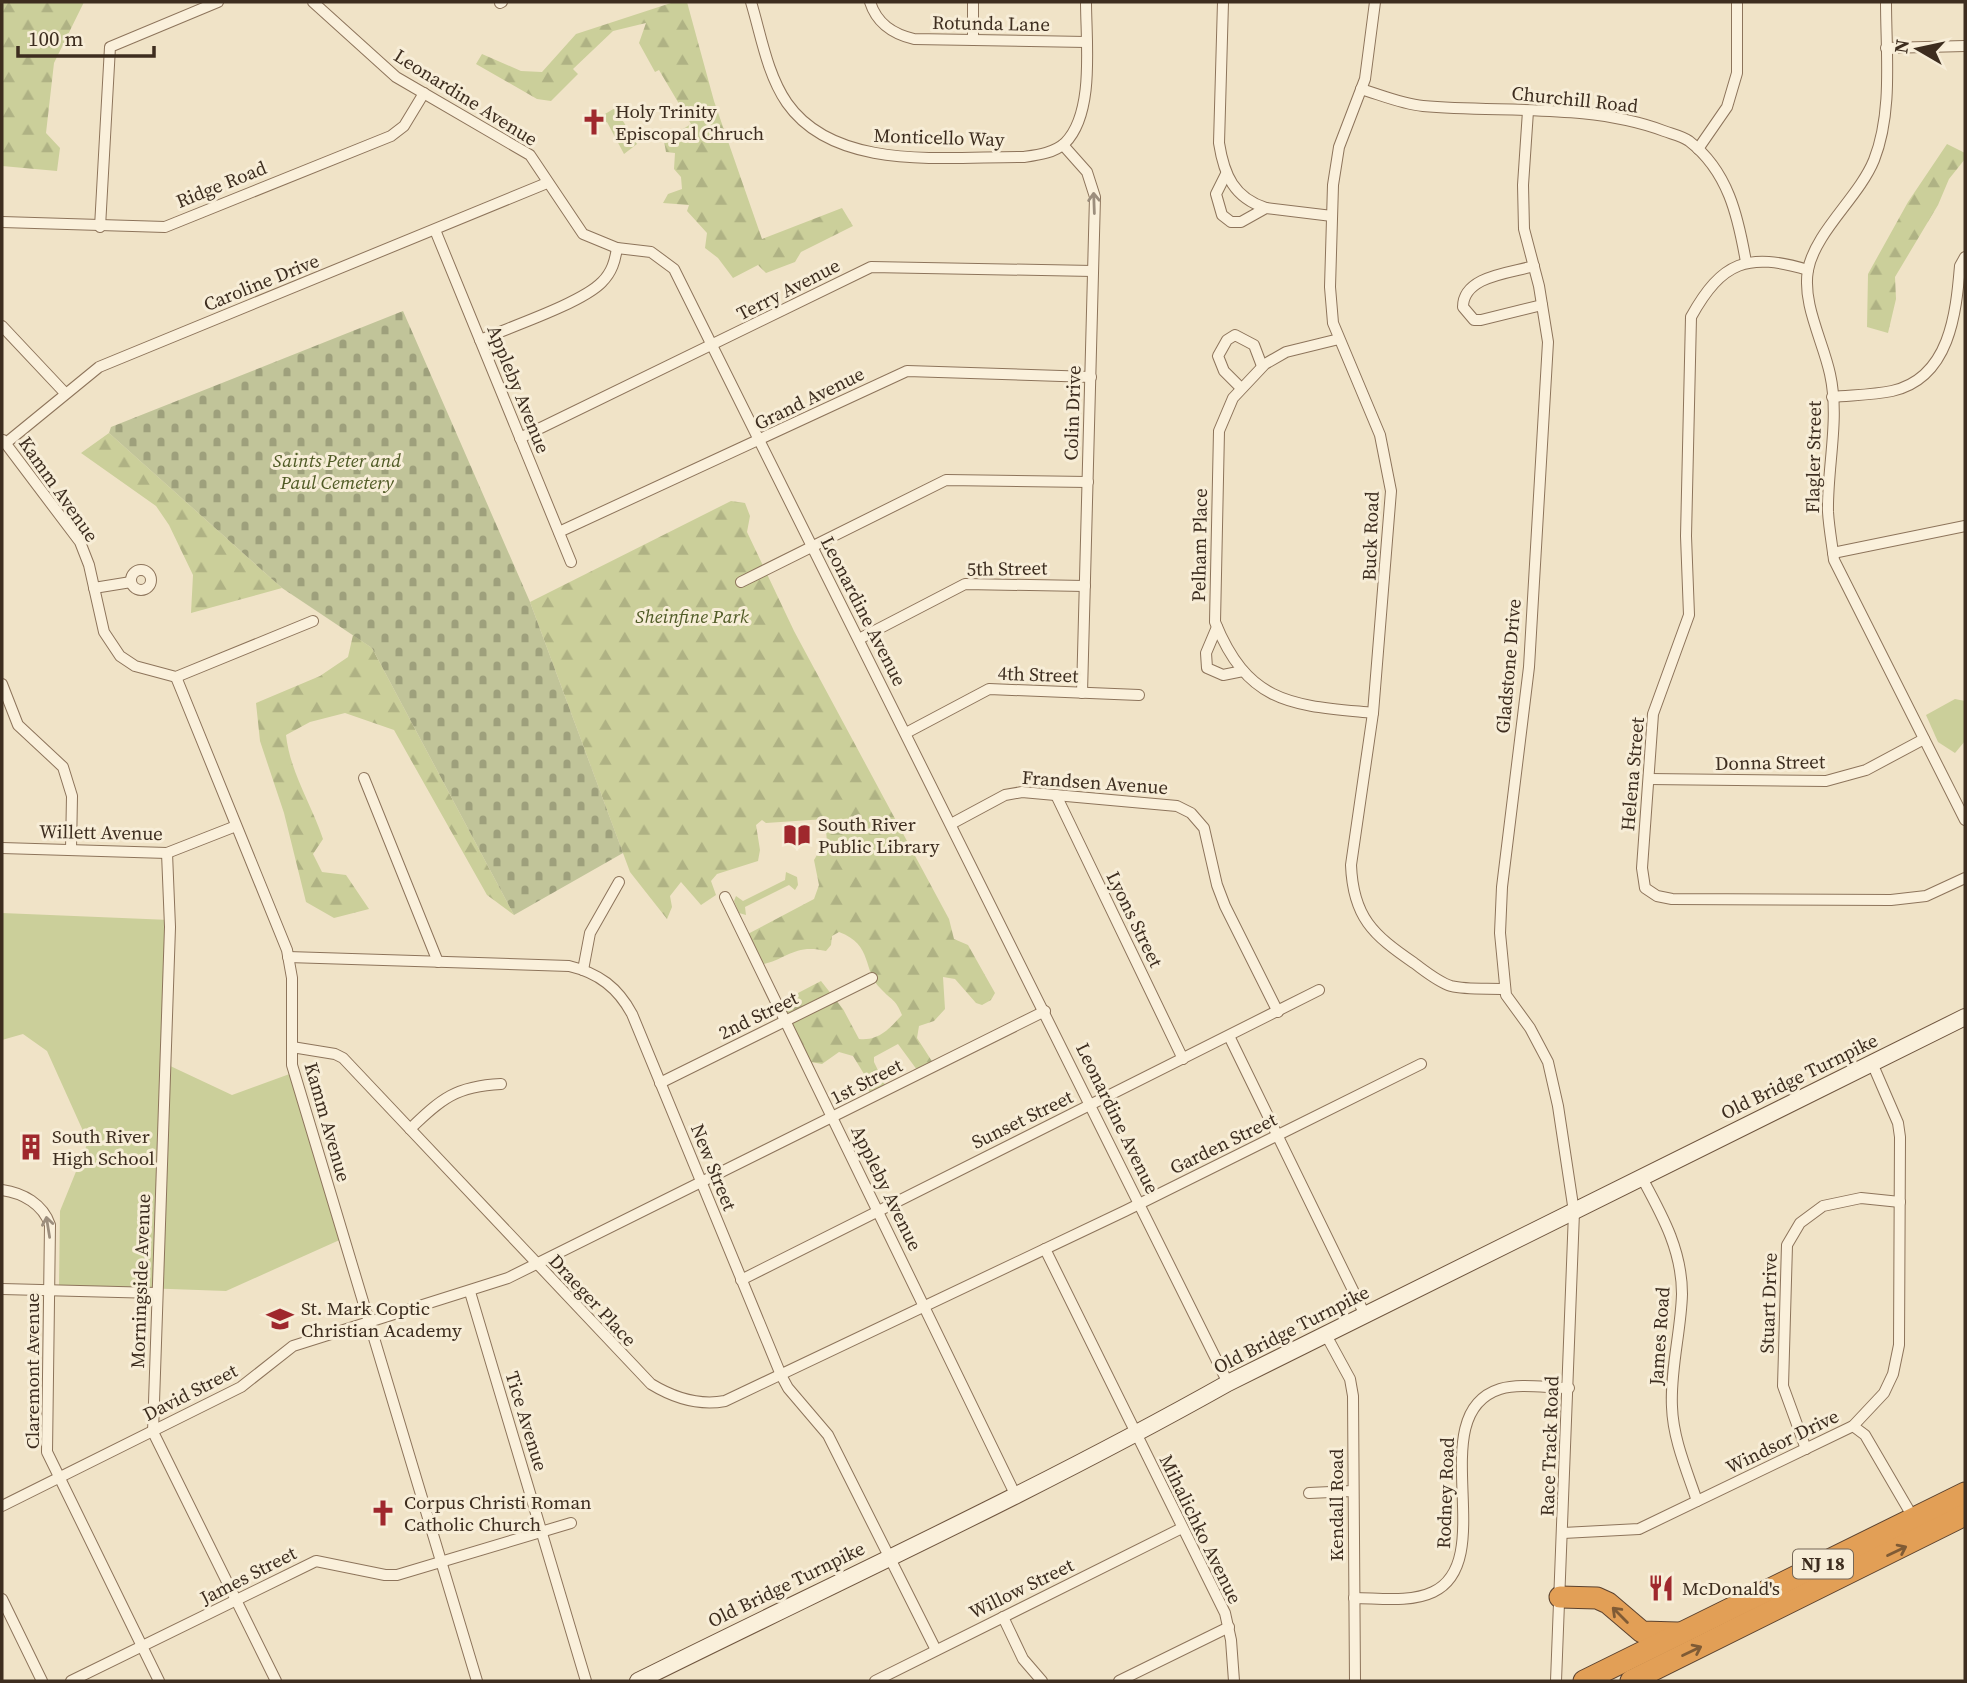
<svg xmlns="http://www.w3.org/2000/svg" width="1967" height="1683" font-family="'Source Serif 4',serif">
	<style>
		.green { fill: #cbcf9a }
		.forest { fill: url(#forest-firs) }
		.cemetery { fill: url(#cemetery-stones) }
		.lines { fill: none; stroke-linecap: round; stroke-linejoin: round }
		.street-casing { stroke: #8d745b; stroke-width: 12 }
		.secondary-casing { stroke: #6f553e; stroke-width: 18 }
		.highway-casing { stroke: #5b422f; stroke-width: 23 }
		.street { stroke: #faf0db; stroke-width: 10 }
		.secondary { stroke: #faf0db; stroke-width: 16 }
		.highway { stroke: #e29f56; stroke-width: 21 }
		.oneway { stroke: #9c8e7d }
		.oneway2 { stroke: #7f5b35 }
		.labels { text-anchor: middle; stroke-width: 6; stroke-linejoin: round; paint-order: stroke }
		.shield { fill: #f7edd7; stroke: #756756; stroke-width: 2 }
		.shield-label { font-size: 18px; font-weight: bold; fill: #3d2d1f }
		.street-label { font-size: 19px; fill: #3d2d1f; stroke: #f7edd7 }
		.poi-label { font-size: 19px; fill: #3d2d1f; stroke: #f7edd7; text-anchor: start }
		.park-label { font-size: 19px; font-style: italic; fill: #4f5a25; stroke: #f7edd7 }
	</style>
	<defs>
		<pattern id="forest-firs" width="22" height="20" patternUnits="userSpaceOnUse" patternTransform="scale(1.75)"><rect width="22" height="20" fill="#cbcf9a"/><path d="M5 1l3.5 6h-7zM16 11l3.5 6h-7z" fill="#afb284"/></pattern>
		<pattern id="cemetery-stones" width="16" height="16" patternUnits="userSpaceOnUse" patternTransform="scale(1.75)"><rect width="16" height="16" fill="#c1c499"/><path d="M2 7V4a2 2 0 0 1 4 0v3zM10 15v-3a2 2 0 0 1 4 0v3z" fill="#9ea07c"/></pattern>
	</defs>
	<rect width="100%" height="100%" fill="#f0e3c7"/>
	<g class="green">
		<polygon points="615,108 637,144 624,154 607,122 604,123 600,117"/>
		<polygon points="1955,699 1965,701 1965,741 1955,753 1938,742 1926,715"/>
		<polygon points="786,872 797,877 798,885 795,890 789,885 745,907 746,915 739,913 734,901 736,896 743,901 785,880"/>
		<polygon points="2,913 170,920 166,1064 232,1095 295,1072 344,1238 226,1291 59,1285 60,1211 88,1142 47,1051 23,1034 2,1040"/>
	</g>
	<g class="forest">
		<polygon points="2,2 84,2 54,63 46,133 60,148 57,171 2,166"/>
		<polygon points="674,2 687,2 714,101 762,239 842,208 853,226 801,252 795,262 766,273 758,265 733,278 718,258 705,248 707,233 687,211 689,205 663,203 668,194 682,189 681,177 674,169 675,153 666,152 664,141 691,124 659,70 655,72 639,43 646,23 613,31 573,69 578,74 551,101 537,99 476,64 482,54 521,71 542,72 576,34"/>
		<polygon points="1947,144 1965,153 1965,159 1949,179 1938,205 1895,277 1896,299 1888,333 1867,327 1868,274 1908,202"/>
		<polygon points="109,433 282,588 191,613 193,575 169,525 156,506 81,453"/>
		<path d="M731,501L745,503L750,516L747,532L794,631L949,919L954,939L968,945L995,993L991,1000L982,1005L976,1003L955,979L943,977L945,1009L934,1021L919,1026L917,1038L935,1066L920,1074L898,1044L874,1057V1062L887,1089L871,1098L864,1074L853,1056L839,1052L822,1064L805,1061L777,1004L821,981L843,1009L859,1039C879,1041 889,1029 902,1015C895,998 892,1001 881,989C862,971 874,945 839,932L832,936L831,945L826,951C794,943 787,960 759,965L744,936L814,899L819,885L814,860L820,850L818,843L827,842L825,819L766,823L762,820L756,825L760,850L758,861L717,874L711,881L716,895L701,905L681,882L670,896L672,907L667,919L630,872L530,602Z"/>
		<path d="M353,635L372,648L514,915L487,895L394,730L345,713L310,722L286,735C290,772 311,803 323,839L313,854L322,872L346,875L369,909L334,918L306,902L284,813L260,741L256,703L320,676L348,657Z"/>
	</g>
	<polygon class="cemetery" points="403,311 530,602 623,853 514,915 372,648 282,588 109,433 111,427"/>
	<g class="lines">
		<g class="street-casing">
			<g id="street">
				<polyline points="313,2 396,77 530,155 583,234 617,248 651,252 674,269 1228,1383"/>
				<path d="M751,2C761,35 767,74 787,103C836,173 949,156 1024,157C1038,155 1054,153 1065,143C1095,113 1086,42 1086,2"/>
				<path d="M870,2C877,24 893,34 914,39L1086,42"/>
				<path d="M1223,2L1219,143C1224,175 1234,198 1266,208"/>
				<path d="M1375,2L1365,79L1339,147L1333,185L1330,287L1333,323L1380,435L1391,491L1373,713L1351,865C1353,917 1373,935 1414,963C1425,971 1438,982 1451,986C1467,990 1488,988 1505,989"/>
				<path d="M1886,2C1886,53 1893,112 1874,160C1859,197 1815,232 1808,270C1802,304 1823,341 1830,374C1840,419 1827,467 1828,512C1829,528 1832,544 1834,560L1965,820"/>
				<polyline points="500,3 502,2"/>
				<polyline points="973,40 973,2"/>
				<polyline points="1886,48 1965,46"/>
				<path d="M1361,89C1381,95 1402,104 1423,106C1502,113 1589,103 1664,131C1672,134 1682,136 1689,141C1728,171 1738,216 1746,262"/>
				<polyline points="1528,111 1523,185 1524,229 1539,286 1548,342 1529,667 1502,887 1500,933 1506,995 1530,1028 1548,1062 1558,1106 1574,1212 1556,1681"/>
				<polyline points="1063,145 1087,172 1095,197 1082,693"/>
				<polyline points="1698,149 1727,107 1737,73 1737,2"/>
				<polyline points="1226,174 1216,194 1222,215 1231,222 1241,222 1266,208 1332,216"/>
				<polyline points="2,222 165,227 391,136 404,126 424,93"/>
				<polyline points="100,227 110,47 218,2"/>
				<polyline points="435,230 571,562"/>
				<path d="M1534,266C1510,273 1463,276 1463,307L1474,320H1481L1542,305"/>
				<path d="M1808,270C1748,252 1722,261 1691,317L1686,536L1689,615L1653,714L1642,868L1645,888L1657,896L1672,899L1891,900L1926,896L1965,878"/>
				<polyline points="2,326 65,393"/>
				<path d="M1339,339L1286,352L1265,364L1233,398L1219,431L1215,622C1249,706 1294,705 1373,713"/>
				<path d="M480,340C510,327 582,303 602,282C612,272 615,261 617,248"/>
				<polyline points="1241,388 1224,371 1218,356 1227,340 1235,335 1254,345 1262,366"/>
				<path d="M1832,397C1852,395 1873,395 1892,391C1950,378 1956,313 1960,266L1965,257"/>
				<polyline points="520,438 871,267 1093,271"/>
				<polyline points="3,440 80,542 89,565 104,632 120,656 135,666 176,677 313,621"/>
				<polyline points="6,443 99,367 547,183"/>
				<polyline points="559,532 907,371 1091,377"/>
				<polyline points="1833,553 1965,526"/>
				<circle cx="141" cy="580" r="10"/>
				<polyline points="741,582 946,480 1088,482"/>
				<polyline points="94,588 131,582"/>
				<polyline points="1217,627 1206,653 1207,668 1223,675 1243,671"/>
				<polyline points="859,639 965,584 1085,586"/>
				<polyline points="176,677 287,950 292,978 292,1065 477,1681"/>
				<polyline points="2,684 18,725 63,767 72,796 71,849"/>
				<polyline points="906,733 989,689 1139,695"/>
				<polyline points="364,778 438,962"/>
				<polyline points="1649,779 1826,781 1866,770 1924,739"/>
				<polyline points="1056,795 1183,1059"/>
				<polyline points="951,824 1005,795 1022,792 1177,806 1191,813 1204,828 1217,885 1225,906 1278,1012"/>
				<polyline points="2,848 167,853 236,826"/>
				<polyline points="167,853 170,927 153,1432 276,1681"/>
				<polyline points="725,897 1016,1496"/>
				<path d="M288,957L569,966C599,973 618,988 632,1014L781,1375L788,1388L828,1435L936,1650"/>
				<polyline points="583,970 590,933 619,882"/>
				<polyline points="1229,1036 1365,1315"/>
				<path d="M292,1047L335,1054L343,1058L651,1384C674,1398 698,1406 725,1401L1125,1211L1421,1064"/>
				<polyline points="660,1083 872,978"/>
				<path d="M410,1129C441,1099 456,1086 501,1084"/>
				<path d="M1642,1178C1662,1215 1682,1250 1682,1294C1681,1331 1670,1370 1672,1407C1673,1439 1687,1471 1697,1501"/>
				<path d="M2,1190C23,1193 43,1204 50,1225L47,1452L159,1681"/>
				<polyline points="1045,1249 1225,1613 1231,1640 1234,1681"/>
				<polyline points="741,1280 1319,990"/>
				<polyline points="2,1289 157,1293"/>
				<polyline points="470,1292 586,1681"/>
				<polyline points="1326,1335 1350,1379 1353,1396 1355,1681"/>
				<polyline points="1853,1426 1865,1435 1914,1519"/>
				<polyline points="1806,1449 1783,1386 1787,1245 1800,1223 1823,1206 1861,1198 1900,1202"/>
				<polyline points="1309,1493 1353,1491"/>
				<polyline points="2,1506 241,1387 293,1346 508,1278 1045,1011"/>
				<polyline points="1563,1533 1639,1529 1853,1426 1884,1393 1893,1374 1899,1345 1900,1137 1898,1123 1872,1063"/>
				<path d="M1354,1598C1378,1598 1410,1603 1433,1592C1501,1560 1421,1414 1500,1389C1520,1383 1547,1388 1569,1388"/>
				<polyline points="2,1599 42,1681"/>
				<polyline points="1003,1617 1023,1659 1042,1681"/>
				<polyline points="71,1681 316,1561 385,1575 397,1575 571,1523"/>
				<polyline points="875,1681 1182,1528"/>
				<polyline points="1119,1681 1229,1627"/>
			</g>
		</g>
		<g class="secondary-casing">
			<path id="secondary" d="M638,1681C835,1583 1036,1491 1228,1383L1965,1017"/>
		</g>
		<g class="highway-casing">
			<g id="highway">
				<polyline points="1560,1597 1597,1598 1608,1603 1642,1632 1678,1633"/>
				<polyline points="1584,1681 1965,1493"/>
				<polyline points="1631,1681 1965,1515"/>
			</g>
		</g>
		<use href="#street" class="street"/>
		<use href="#secondary" class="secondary"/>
		<use href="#highway" class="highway"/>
	</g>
	<defs><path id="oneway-shaft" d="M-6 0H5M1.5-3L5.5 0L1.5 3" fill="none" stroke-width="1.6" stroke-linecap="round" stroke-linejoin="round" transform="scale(1.75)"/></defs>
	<g class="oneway">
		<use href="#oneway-shaft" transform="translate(1094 203) rotate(-92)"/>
		<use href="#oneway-shaft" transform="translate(48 1227) rotate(-99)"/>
	</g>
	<g class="oneway2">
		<use href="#oneway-shaft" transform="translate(1897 1551) rotate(-26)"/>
		<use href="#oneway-shaft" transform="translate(1620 1615) rotate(-135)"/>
		<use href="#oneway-shaft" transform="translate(1692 1651) rotate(-26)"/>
	</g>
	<defs>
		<g id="church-bare" transform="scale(2.1)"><path d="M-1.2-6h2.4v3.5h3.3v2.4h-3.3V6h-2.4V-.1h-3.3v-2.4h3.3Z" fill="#9f282d" stroke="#f7edd7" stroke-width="2.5" paint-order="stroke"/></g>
		<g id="library-bare" transform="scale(2.1)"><path d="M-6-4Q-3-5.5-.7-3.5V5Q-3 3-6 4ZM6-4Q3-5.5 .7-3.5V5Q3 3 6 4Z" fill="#9f282d" stroke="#f7edd7" stroke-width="2.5" paint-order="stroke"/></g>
		<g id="building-bare" transform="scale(2.1)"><path d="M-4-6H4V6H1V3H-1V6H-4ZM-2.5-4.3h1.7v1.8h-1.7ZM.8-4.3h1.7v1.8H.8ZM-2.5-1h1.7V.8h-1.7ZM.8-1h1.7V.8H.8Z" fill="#9f282d" stroke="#f7edd7" stroke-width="2.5" paint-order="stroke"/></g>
		<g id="school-bare" transform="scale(2.1)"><path d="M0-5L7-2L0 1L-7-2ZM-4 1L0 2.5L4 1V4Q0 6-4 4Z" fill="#9f282d" stroke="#f7edd7" stroke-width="2.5" paint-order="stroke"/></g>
		<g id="restaurant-bare" transform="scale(2.1)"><path d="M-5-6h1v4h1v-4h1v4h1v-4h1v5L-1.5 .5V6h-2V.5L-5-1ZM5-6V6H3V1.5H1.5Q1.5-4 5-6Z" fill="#9f282d" stroke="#f7edd7" stroke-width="2.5" paint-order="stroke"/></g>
	</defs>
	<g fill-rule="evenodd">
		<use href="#church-bare" x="594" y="122"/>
		<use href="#library-bare" x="797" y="835"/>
		<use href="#building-bare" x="31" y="1147"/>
		<use href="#school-bare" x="280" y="1319"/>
		<use href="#church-bare" x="383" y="1513"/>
		<use href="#restaurant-bare" x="1661" y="1588"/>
	</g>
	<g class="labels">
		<rect class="shield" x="1793" y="1549.5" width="60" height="29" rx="5"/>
		<g class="shield-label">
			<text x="1823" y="1570">NJ 18</text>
		</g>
		<g class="street-label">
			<text transform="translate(991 23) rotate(1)" y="7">Rotunda Lane</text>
			<text transform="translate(466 97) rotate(32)" y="7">Leonardine Avenue</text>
			<text transform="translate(1575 99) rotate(6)" y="7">Churchill Road</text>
			<text transform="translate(939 137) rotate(2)" y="7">Monticello Way</text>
			<text transform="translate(221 184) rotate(-22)" y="7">Ridge Road</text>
			<text transform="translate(261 282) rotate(-22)" y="7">Caroline Drive</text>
			<text transform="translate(788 289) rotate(-27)" y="7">Terry Avenue</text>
			<text transform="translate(519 389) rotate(68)" y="7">Appleby Avenue</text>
			<text transform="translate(809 398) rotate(-26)" y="7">Grand Avenue</text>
			<text transform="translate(1072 413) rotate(-88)" y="7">Colin Drive</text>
			<text transform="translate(1813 457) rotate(-89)" y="7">Flagler Street</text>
			<text transform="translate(59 489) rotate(55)" y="7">Kamm Avenue</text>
			<text transform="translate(1370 536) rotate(-88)" y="7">Buck Road</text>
			<text transform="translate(1199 545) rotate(-89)" y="7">Pelham Place</text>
			<text transform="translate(1007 568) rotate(-1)" y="7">5th Street</text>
			<text transform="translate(864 611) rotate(63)" y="7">Leonardine Avenue</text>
			<text transform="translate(1508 666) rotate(-85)" y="7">Gladstone Drive</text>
			<text transform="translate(1038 674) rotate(2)" y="7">4th Street</text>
			<text transform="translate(1770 762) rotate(-1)" y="7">Donna Street</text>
			<text transform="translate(1632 774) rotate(-85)" y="7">Helena Street</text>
			<text transform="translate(1095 782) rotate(4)" y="7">Frandsen Avenue</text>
			<text transform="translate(101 832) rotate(1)" y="7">Willett Avenue</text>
			<text transform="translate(1135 919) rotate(64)" y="7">Lyons Street</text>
			<text transform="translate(758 1015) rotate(-26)" y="7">2nd Street</text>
			<text transform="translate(1799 1076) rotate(-26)" y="7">Old Bridge Turnpike</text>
			<text transform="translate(866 1081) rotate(-27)" y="7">1st Street</text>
			<text transform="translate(1118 1118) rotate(64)" y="7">Leonardine Avenue</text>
			<text transform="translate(1022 1119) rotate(-26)" y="7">Sunset Street</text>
			<text transform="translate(328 1122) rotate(74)" y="7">Kamm Avenue</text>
			<text transform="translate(1223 1143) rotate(-26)" y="7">Garden Street</text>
			<text transform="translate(714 1167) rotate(68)" y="7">New Street</text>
			<text transform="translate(887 1188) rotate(64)" y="7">Appleby Avenue</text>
			<text transform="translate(140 1281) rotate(-88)" y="7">Morningside Avenue</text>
			<text transform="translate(593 1300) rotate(47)" y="7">Draeger Place</text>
			<text transform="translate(1768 1303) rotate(-88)" y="7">Stuart Drive</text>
			<text transform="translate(1291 1329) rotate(-27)" y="7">Old Bridge Turnpike</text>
			<text transform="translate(1659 1336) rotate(-86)" y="7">James Road</text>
			<text transform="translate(32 1371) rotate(-90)" y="7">Claremont Avenue</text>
			<text transform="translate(190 1392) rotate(-27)" y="7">David Street</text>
			<text transform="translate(527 1421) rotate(73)" y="7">Tice Avenue</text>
			<text transform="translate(1782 1441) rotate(-26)" y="7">Windsor Drive</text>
			<text transform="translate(1549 1446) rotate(-88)" y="7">Race Track Road</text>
			<text transform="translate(1445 1493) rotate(-88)" y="7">Rodney Road</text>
			<text transform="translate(1336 1505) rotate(-90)" y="7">Kendall Road</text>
			<text transform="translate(1201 1529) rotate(64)" y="7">Mihalichko Avenue</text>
			<text transform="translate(248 1575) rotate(-27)" y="7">James Street</text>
			<text transform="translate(786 1584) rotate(-26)" y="7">Old Bridge Turnpike</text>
			<text transform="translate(1021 1588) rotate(-26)" y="7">Willow Street</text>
		</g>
		<g class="poi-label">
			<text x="615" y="118">Holy Trinity<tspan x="615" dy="22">Episcopal Chruch</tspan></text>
			<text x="818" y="831">South River<tspan x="818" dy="22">Public Library</tspan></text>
			<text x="52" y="1143">South River<tspan x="52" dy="22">High School</tspan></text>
			<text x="301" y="1315">St. Mark Coptic<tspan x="301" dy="22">Christian Academy</tspan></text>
			<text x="404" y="1509">Corpus Christi Roman<tspan x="404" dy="22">Catholic Church</tspan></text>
			<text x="1682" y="1595">McDonald's</text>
		</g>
		<g class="park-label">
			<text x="337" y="467">Saints Peter and<tspan x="337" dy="22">Paul Cemetery</tspan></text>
			<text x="692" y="623">Sheinfine Park</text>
		</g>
	</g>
	<rect width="1967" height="1683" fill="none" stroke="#3d2d1f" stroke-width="7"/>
	<g transform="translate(1918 49) rotate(279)" stroke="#f7edd7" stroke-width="5" paint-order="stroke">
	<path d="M0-5L12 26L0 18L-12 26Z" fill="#3d2d1f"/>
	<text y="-10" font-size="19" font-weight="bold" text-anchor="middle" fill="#3d2d1f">N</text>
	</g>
	<path d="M18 46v10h136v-10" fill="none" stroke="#3d2d1f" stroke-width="3.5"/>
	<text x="28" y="46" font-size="21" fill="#3d2d1f" stroke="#f7edd7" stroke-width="5" paint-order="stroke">100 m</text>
</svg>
